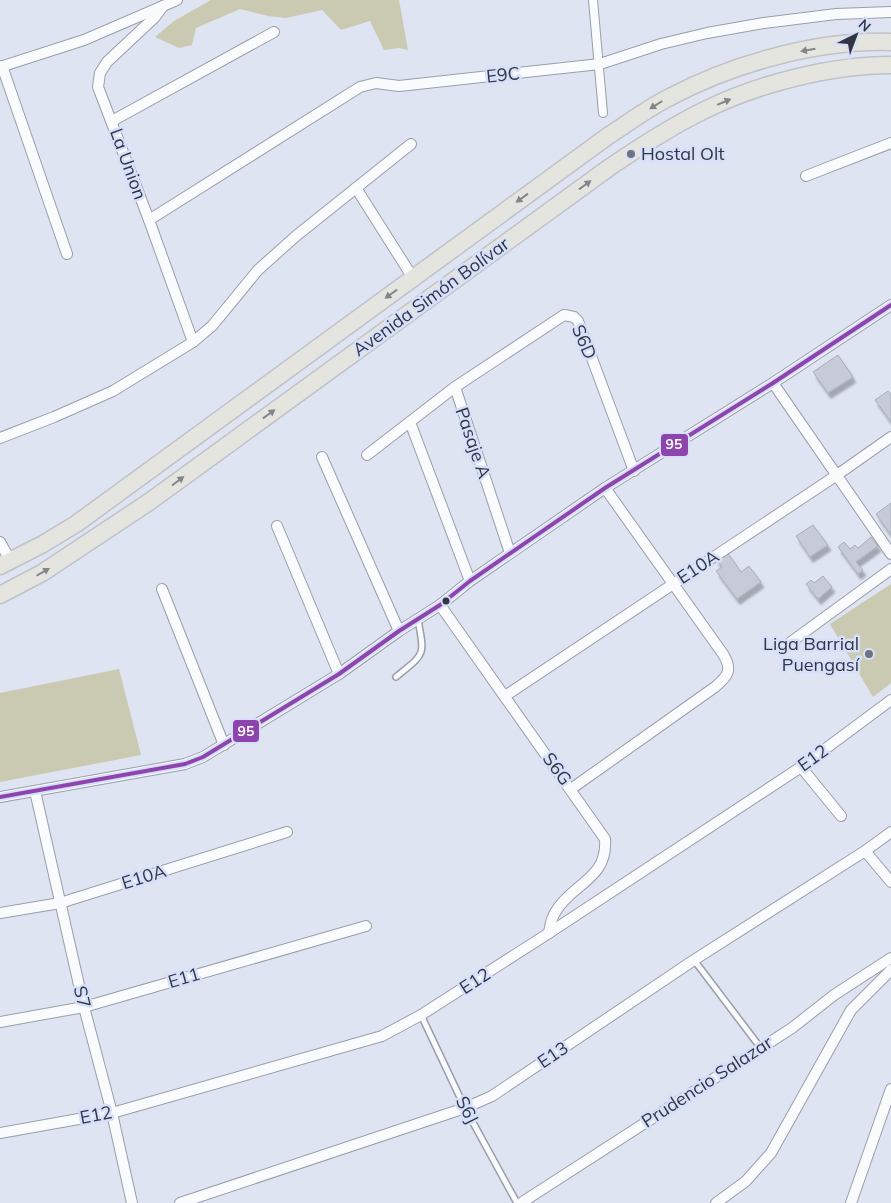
<svg xmlns="http://www.w3.org/2000/svg" width="891" height="1203" font-family="Mulish,sans-serif">
	<style>
		.green { fill: #cac9b1 }
		.building { fill: #c7cbd7; stroke: #a9adb9; filter: url(#shadow) }
		.lines { fill: none; stroke-linecap: round; stroke-linejoin: round }
		.service-casing { stroke: #9a9eaa; stroke-width: 8 }
		.pedestrian-casing { stroke: #9a9eaa; stroke-width: 10 }
		.minor-casing { stroke: #9a9eaa; stroke-width: 12 }
		.trunk-casing { stroke: #bfc2c9; stroke-width: 19 }
		.service { stroke: #fafbfd; stroke-width: 5 }
		.pedestrian { stroke: #fafbfd; stroke-width: 8 }
		.minor { stroke: #fafbfd; stroke-width: 10 }
		.trunk { stroke: #e5e5e0; stroke-width: 16 }
		.bus-1-casing { stroke: #d7e0fa; stroke-width: 8 }
		.bus-1 { stroke: #8e44ad; stroke-width: 4 }
		.oneway { fill: #838589 }
		.poi-dot { fill: #6f7380; stroke: #d7e0fa; stroke-width: 2 }
		.bus-dot { fill: #323642; stroke: #d7e0fa; stroke-width: 2 }
		.labels { text-anchor: middle; stroke-width: 5; stroke-linejoin: round; paint-order: stroke }
		.street-label { font-size: 18px; fill: #323642; stroke: #d7e0fa }
		.poi-label { font-size: 18px; fill: #323642; stroke: #d7e0fa; text-anchor: start }
		.line-badge { stroke: #d7e0fa; stroke-width: 2 }
		.badge-label { font-size: 14px; text-anchor: middle; font-weight: bold; fill: #fff }
	</style>
	<defs>
		<filter id="shadow"><feDropShadow dx="3" dy="5.5" stdDeviation="1" flood-color="#0004"/></filter>
	</defs>
	<rect width="100%" height="100%" fill="#dfe4f2"/>
	<g class="green">
		<polygon points="211,0 399,0 408,50 399,48 384,50 370,21 341,30 322,10 286,18 268,16 240,9 196,28 192,45 179,48 155,37 174,21"/>
		<polygon points="891,584 891,683 873,697 830,624"/>
		<polygon points="119,669 141,755 0,782 0,693"/>
	</g>
	<g class="building">
		<polygon points="838,355 853,377 828,393 813,372"/>
		<polygon points="888,391 891,394 891,422 875,400"/>
		<polygon points="891,503 891,535 876,514"/>
		<polygon points="813,525 828,545 810,557 796,536"/>
		<polygon points="871,537 878,546 856,562 863,570 858,574 838,547 844,542 850,549 855,545 858,548"/>
		<polygon points="727,552 741,572 749,566 761,582 737,599 716,571 722,567 716,559"/>
		<polygon points="823,576 832,587 818,599 806,584 811,580 814,583"/>
	</g>
	<g class="lines">
		<g class="service-casing">
			<g id="service">
				<path d="M396,677C425,653 425,657 418,620"/>
				<polyline points="694,960 760,1047"/>
				<polyline points="421,1015 465,1108 517,1203"/>
			</g>
		</g>
		<g class="pedestrian-casing">
			<polyline id="pedestrian" points="593,0 603,113"/>
		</g>
		<g class="minor-casing">
			<g id="minor">
				<polyline points="163,6 155,17 107,62 100,73 98,87 149,220 193,342"/>
				<polyline points="2,66 67,254"/>
				<polyline points="0,67 84,40 177,0"/>
				<polyline points="112,121 274,32"/>
				<polyline points="806,176 891,143"/>
				<polyline points="356,188 413,278"/>
				<polyline points="149,220 360,87 376,83 399,86 600,64 661,44 707,33 764,23 836,14 891,12"/>
				<polyline points="773,383 891,554"/>
				<polyline points="455,387 510,553"/>
				<polyline points="410,422 470,581"/>
				<polyline points="0,438 54,417 113,391 193,342 212,326 258,270 296,236 411,144"/>
				<polyline points="367,455 455,387 564,315 574,317 578,321 634,471"/>
				<polyline points="322,457 399,631"/>
				<polyline points="277,526 339,674"/>
				<polyline points="0,542 11,562"/>
				<polyline points="162,589 224,745"/>
				<path d="M440,605L605,839C608,879 573,883 556,911C551,918 550,926 549,933"/>
				<polyline points="784,647 891,569"/>
				<polyline points="505,696 837,475 891,437"/>
				<polyline points="801,767 841,816"/>
				<path d="M571,789L715,687C728,676 733,670 723,654L605,488"/>
				<polyline points="35,791 84,1007 112,1113 132,1203"/>
				<polyline points="0,797 185,764 203,757 339,674 399,631 440,605 470,581 605,488 773,383 891,305"/>
				<polyline points="865,851 891,882"/>
				<polyline points="0,913 60,903 287,832"/>
				<polyline points="0,1022 84,1007 366,926"/>
				<polyline points="0,1133 112,1113 382,1036 421,1015 549,933 801,767 891,700"/>
				<polyline points="180,1203 465,1108 492,1096 694,960 865,851 891,832"/>
				<polyline points="521,1203 792,1028 834,995 891,958"/>
				<polyline points="716,1203 746,1181 771,1153 851,1010 891,970"/>
				<polyline points="851,1203 891,1089"/>
			</g>
		</g>
		<g class="trunk-casing">
			<g id="trunk">
				<path d="M0,566L43,544L76,524L608,136C628,123 648,108 670,97C734,63 818,40 891,42"/>
				<path d="M0,595L42,573L149,502L610,167C641,146 673,125 707,109C760,83 833,65 891,65"/>
			</g>
		</g>
		<use href="#service" class="service"/>
		<use href="#pedestrian" class="pedestrian"/>
		<use href="#minor" class="minor"/>
		<use href="#trunk" class="trunk"/>
		<g class="bus-1-casing">
			<polyline id="bus-1" points="0,797 185,764 203,757 339,674 399,631 440,605 470,581 605,488 773,383 891,305"/>
		</g>
		<use href="#bus-1" class="bus-1"/>
	</g>
	<defs><path id="oneway-solid" d="M-6-.8H1V-3.2L6.5 0L1 3.2V.8H-6Z" transform="scale(1.25)"/></defs>
	<g class="oneway">
		<use href="#oneway-solid" transform="translate(808 50) rotate(170)"/>
		<use href="#oneway-solid" transform="translate(724 102) rotate(-23)"/>
		<use href="#oneway-solid" transform="translate(656 105) rotate(148)"/>
		<use href="#oneway-solid" transform="translate(585 185) rotate(-36)"/>
		<use href="#oneway-solid" transform="translate(522 198) rotate(144)"/>
		<use href="#oneway-solid" transform="translate(391 294) rotate(144)"/>
		<use href="#oneway-solid" transform="translate(269 414) rotate(-36)"/>
		<use href="#oneway-solid" transform="translate(178 481) rotate(-37)"/>
		<use href="#oneway-solid" transform="translate(43 572) rotate(-30)"/>
	</g>
	<g class="poi-dot">
		<circle cx="631" cy="154" r="5"/>
		<circle cx="869" cy="654" r="5"/>
	</g>
	<circle class="bus-dot" cx="446" cy="601" r="4.5"/>
	<g class="labels">
		<g class="street-label">
			<text transform="translate(503 75) rotate(-6)" y="6">E9C</text>
			<text transform="translate(128 164) rotate(70)" y="6">La Union</text>
			<text transform="translate(431 297) rotate(-36)" y="6">Avenida Simón Bolívar</text>
			<text transform="translate(584 342) rotate(67)" y="6">S6D</text>
			<text transform="translate(473 443) rotate(71)" y="6">Pasaje A</text>
			<text transform="translate(698 567) rotate(-33)" y="6">E10A</text>
			<text transform="translate(813 758) rotate(-36)" y="6">E12</text>
			<text transform="translate(557 769) rotate(54)" y="6">S6G</text>
			<text transform="translate(144 877) rotate(-17)" y="6">E10A</text>
			<text transform="translate(184 978) rotate(-16)" y="6">E11</text>
			<text transform="translate(475 981) rotate(-33)" y="6">E12</text>
			<text transform="translate(82 997) rotate(76)" y="6">S7</text>
			<text transform="translate(553 1055) rotate(-34)" y="6">E13</text>
			<text transform="translate(707 1082) rotate(-33)" y="6">Prudencio Salazar</text>
			<text transform="translate(467 1110) rotate(63)" y="6">S6J</text>
			<text transform="translate(96 1115) rotate(-11)" y="6">E12</text>
		</g>
		<g class="poi-label">
			<text x="641" y="160">Hostal Olt</text>
			<text x="859" y="650" text-anchor="end">Liga Barrial<tspan x="859" dy="21">Puengasí</tspan></text>
		</g>
	</g>
	<g class="line-badge">
		<rect x="660" y="433" width="29" height="24" rx="5" fill="#8e44ad"/>
		<rect x="232" y="719" width="28" height="24" rx="5" fill="#8e44ad"/>
	</g>
	<g class="badge-label">
		<text x="674" y="449">95</text>
		<text x="246" y="736">95</text>
	</g>
	<g transform="translate(856 35) rotate(42)" stroke="#d7e0fa" stroke-width="4" paint-order="stroke">
	<path d="M0-4L9 19L0 12L-9 19Z" fill="#323642"/>
	<text y="-8" font-size="14" font-weight="bold" text-anchor="middle" fill="#323642">N</text>
	</g>
</svg>
